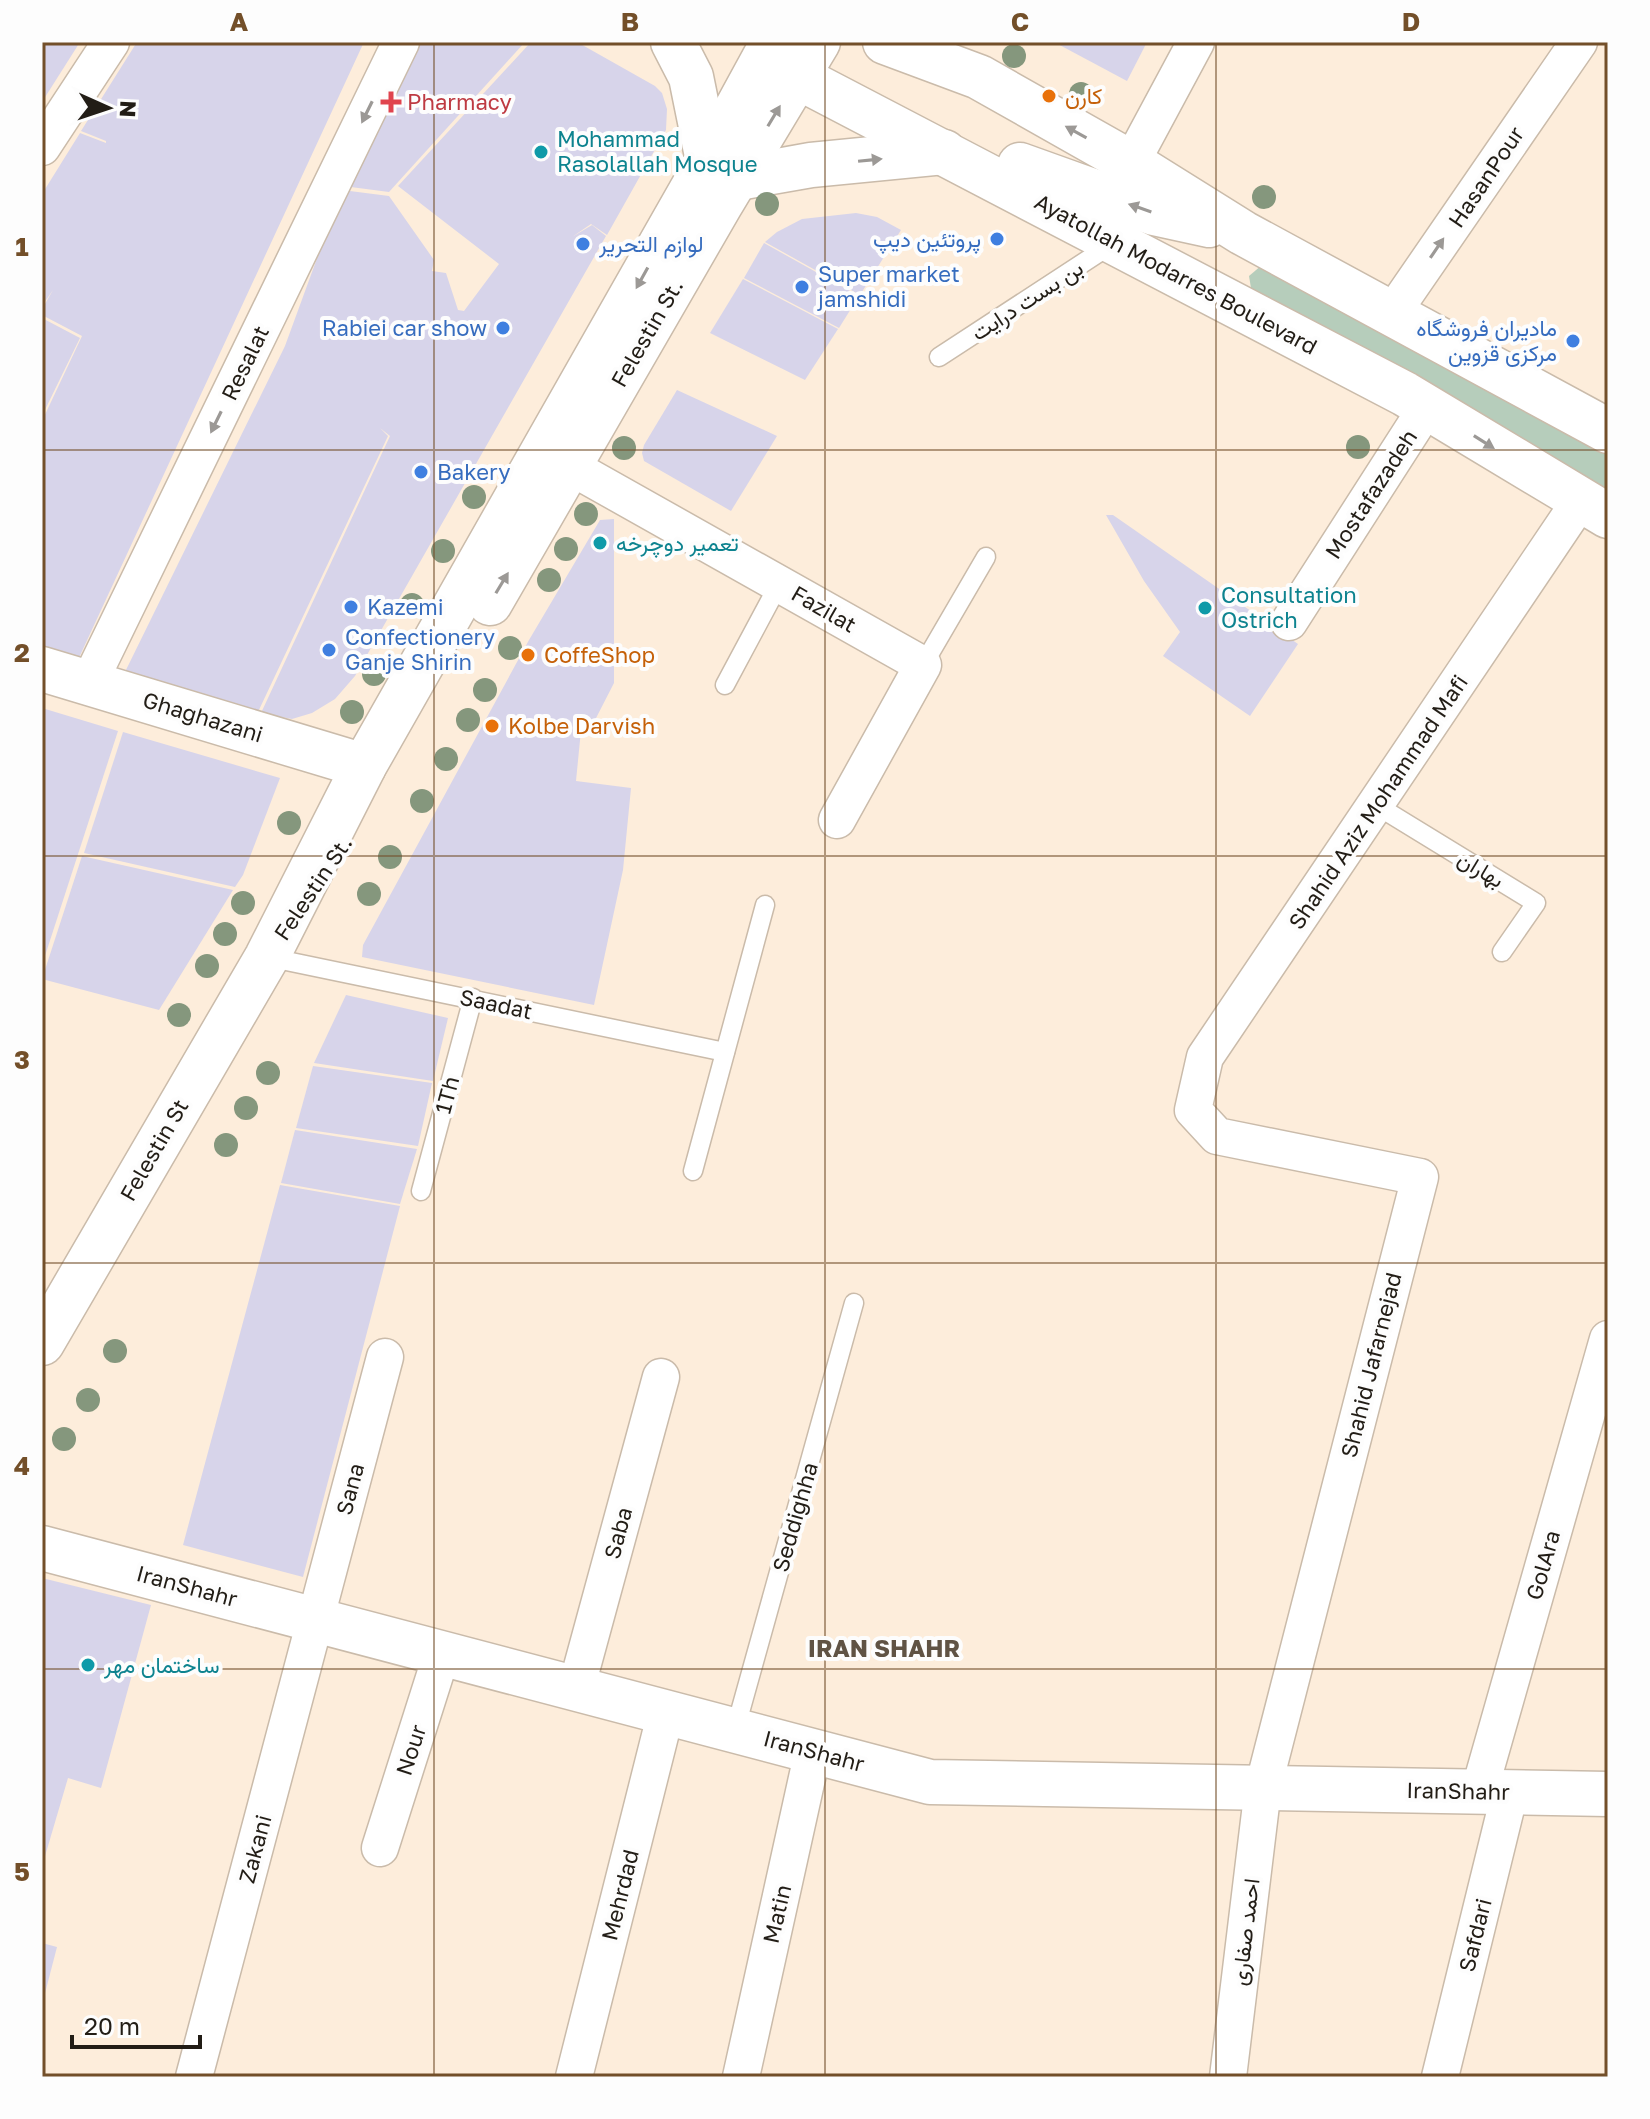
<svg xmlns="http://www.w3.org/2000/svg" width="1650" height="2119" font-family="'Golos Text',Vazirmatn,sans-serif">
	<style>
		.green { fill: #b6cdbb }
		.building { fill: #d7d4ea }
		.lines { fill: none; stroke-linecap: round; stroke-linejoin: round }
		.lane-casing { stroke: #cabbaa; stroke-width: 21 }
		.street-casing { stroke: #cabbaa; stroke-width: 39 }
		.secondary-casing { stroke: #cabbaa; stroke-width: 47 }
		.lane { stroke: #fff; stroke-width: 18 }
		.street { stroke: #fff; stroke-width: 36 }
		.secondary { stroke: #fff; stroke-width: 44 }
		.tree { fill: #85977d }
		.oneway { fill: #9c9996 }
		.grid { fill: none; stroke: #734f29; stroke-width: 2; stroke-opacity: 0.55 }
		.food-dot { fill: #e8710a; stroke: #fdfdfd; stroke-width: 3 }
		.health-dot { fill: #e0444e; stroke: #fdfdfd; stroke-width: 3 }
		.culture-dot { fill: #0f9aa8; stroke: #fdfdfd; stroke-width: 3 }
		.shop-dot { fill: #3f7fe0; stroke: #fdfdfd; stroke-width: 3 }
		.labels { text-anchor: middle; stroke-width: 8; stroke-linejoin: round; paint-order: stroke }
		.food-label { font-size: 22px; fill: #c56008; stroke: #fdfdfd; text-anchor: start }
		.health-label { font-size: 22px; fill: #be3a42; stroke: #fdfdfd; text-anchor: start }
		.culture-label { font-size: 22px; fill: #0d838f; stroke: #fdfdfd; text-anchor: start }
		.street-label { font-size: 22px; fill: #221d16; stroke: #fdfdfd }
		.shop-label { font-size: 22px; fill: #366cbe; stroke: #fdfdfd; text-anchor: start }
		.neighbourhood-label { font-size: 24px; font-weight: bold; fill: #605344; stroke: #fdfdfd }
		.neatline { fill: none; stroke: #734f29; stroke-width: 3 }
		.grid-label { font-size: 26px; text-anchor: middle; font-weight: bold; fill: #734f29 }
	</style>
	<rect width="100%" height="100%" fill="#fdeddb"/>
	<polygon class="green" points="1262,265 1608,431 1608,516 1252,294 1249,276"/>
	<g class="building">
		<polygon points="42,42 80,42 42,102"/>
		<polygon points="137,42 364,42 77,662 42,651 42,421 82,336 42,315 42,309 53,290 42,306 42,194 80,133 106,143 106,141 81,131"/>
		<polygon points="409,42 525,42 389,192 343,186"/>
		<polygon points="531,42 577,42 655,86 662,93 667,109 666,130 607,235 591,224 572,237 592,225 606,236 355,676 335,699 312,713 292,719 261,713 390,436 380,428 388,436 258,712 124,674 285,346 342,190 389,196 434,260 432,271 446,273 458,310 464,311 499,264 398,186"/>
		<polygon points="1054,42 1147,42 1127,81"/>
		<polygon points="856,213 877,217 901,230 860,295 765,242 777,232 802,219"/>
		<polygon points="764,243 859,296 839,328 744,278"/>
		<polygon points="743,279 838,329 805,380 710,333"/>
		<polygon points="42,318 80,338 42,416"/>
		<polygon points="677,390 777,436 731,511 644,461 642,453 644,445"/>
		<polygon points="1106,515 1113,515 1298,644 1250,716 1163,656 1180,632 1144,581"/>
		<polygon points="614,519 614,683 594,722 582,720 576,781 631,788 623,870 594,1005 362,957 363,945 529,640 600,520"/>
		<polygon points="42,708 118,731 43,962 42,962"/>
		<polygon points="123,732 280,778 243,875 235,887 84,853"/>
		<polygon points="82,856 233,890 159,1010 42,979"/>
		<polygon points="346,995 448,1018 433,1081 314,1063"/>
		<polygon points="313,1066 432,1083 418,1146 296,1128"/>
		<polygon points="295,1130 417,1149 400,1204 281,1183"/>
		<polygon points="280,1185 400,1206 303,1577 183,1545"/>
		<polygon points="42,1578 151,1605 101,1788 68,1778 43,1863"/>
		<polygon points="42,1943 57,1947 43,2001 42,2001"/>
	</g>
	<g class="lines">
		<g class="lane-casing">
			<g id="lane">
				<polyline points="939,357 1112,244"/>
				<polyline points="923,665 986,557"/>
				<polyline points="725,685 779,584"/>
				<polyline points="1376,805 1536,903 1502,952"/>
				<polyline points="267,957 725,1052"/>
				<polyline points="693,1171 765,905"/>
				<polyline points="421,1191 473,998"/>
				<polyline points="735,1730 854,1303"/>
			</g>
		</g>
		<g class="street-casing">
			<g id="street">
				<polyline points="42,147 111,42"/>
				<polyline points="1131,163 1196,42"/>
				<polyline points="1393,312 1579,42"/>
				<polyline points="571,467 923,665 837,820"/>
				<polyline points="1289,622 1427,407"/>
				<polyline points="89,683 401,42"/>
				<polyline points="576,1689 661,1377"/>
				<polyline points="1479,1792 1608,1339"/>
				<polyline points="380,1848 442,1653"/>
				<polyline points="194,2077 385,1357"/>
				<polyline points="574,2077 666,1712"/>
				<polyline points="741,2077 813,1751"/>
				<polyline points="1228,2077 1263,1788 1420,1177 1217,1136 1193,1110 1205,1057 1580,501"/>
				<polyline points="1440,2077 1510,1792"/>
			</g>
		</g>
		<g class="secondary-casing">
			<g id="secondary">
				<polyline points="673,42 691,77 708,161"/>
				<polyline points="885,42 979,77 1131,163 1243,233 1608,431"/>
				<polyline points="773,64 1405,394 1608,516"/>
				<polyline points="1020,165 1154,213 1209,225"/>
				<polyline points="738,178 811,165 944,152"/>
				<polyline points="490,603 720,205 818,42"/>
				<polyline points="42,669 364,766"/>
				<polyline points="42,1343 267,957 364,766 708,161 773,42"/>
				<polyline points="42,1548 930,1782 1608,1794"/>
			</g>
		</g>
		<use href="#lane" class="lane"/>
		<use href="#street" class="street"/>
		<use href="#secondary" class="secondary"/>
	</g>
	<g class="tree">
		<circle cx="1014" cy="56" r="12"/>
		<circle cx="1081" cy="94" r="12"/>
		<circle cx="1264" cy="197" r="12"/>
		<circle cx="767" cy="204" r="12"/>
		<circle cx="1358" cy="447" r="12"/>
		<circle cx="624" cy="448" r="12"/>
		<circle cx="474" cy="497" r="12"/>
		<circle cx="586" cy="514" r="12"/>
		<circle cx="566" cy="549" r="12"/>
		<circle cx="443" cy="551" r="12"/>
		<circle cx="549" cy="580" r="12"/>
		<circle cx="412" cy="605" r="12"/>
		<circle cx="510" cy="648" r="12"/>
		<circle cx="374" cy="674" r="12"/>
		<circle cx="485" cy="690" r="12"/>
		<circle cx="352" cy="712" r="12"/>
		<circle cx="468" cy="720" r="12"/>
		<circle cx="446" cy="759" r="12"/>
		<circle cx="422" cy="801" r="12"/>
		<circle cx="289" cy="823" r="12"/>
		<circle cx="390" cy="857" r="12"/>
		<circle cx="369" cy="894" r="12"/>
		<circle cx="243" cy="903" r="12"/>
		<circle cx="225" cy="934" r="12"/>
		<circle cx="207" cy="966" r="12"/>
		<circle cx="179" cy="1015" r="12"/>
		<circle cx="268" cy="1073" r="12"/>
		<circle cx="246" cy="1108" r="12"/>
		<circle cx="226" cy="1145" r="12"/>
		<circle cx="115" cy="1351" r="12"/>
		<circle cx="88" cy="1400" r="12"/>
		<circle cx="64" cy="1439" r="12"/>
	</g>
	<defs><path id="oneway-solid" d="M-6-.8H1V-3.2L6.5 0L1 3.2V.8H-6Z" transform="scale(2)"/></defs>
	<g class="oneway">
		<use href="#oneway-solid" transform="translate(367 112) rotate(116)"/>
		<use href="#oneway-solid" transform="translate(774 116) rotate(-59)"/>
		<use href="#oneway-solid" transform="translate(1076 132) rotate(-151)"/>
		<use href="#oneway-solid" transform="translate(870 160) rotate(-6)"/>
		<use href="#oneway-solid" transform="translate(1140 208) rotate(-161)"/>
		<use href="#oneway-solid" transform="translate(1437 248) rotate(-56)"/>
		<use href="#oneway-solid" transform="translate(642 278) rotate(119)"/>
		<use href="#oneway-solid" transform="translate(216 422) rotate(116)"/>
		<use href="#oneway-solid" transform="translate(1484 442) rotate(32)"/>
		<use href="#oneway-solid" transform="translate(502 583) rotate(-59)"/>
	</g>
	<path class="grid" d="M434,42V2077M825,42V2077M1216,42V2077M42,450H1608M42,856H1608M42,1263H1608M42,1669H1608"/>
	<g class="food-dot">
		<circle cx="1049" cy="96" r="8"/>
		<circle cx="528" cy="655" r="8"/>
		<circle cx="492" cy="726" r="8"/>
	</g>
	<path class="health-dot" d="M387 90h8v8h8v8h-8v8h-8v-8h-8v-8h8z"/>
	<g class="culture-dot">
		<circle cx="541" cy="152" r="8"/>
		<circle cx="600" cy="543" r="8"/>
		<circle cx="1205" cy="608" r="8"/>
		<circle cx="88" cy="1665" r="8"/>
	</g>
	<g class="shop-dot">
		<circle cx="997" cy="239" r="8"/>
		<circle cx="583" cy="244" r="8"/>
		<circle cx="802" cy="287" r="8"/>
		<circle cx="503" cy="328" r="8"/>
		<circle cx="1573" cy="341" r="8"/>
		<circle cx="421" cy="472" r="8"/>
		<circle cx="351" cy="607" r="8"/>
		<circle cx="329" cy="650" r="8"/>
	</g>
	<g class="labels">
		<g class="food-label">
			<text x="1065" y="104">کارن</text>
			<text x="544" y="663">CoffeShop</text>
			<text x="508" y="734">Kolbe Darvish</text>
		</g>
		<g class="health-label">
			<text x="407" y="110">Pharmacy</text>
		</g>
		<g class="culture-label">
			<text x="557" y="147">Mohammad<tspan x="557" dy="25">Rasolallah Mosque</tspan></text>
			<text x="616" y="551">تعمیر دوچرخه</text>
			<text x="1221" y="603">Consultation<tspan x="1221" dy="25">Ostrich</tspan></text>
			<text x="104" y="1673">ساختمان مهر</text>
		</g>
		<g class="street-label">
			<text transform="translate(1486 177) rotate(-56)" y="8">HasanPour</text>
			<text transform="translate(1176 274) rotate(28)" y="8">Ayatollah Modarres Boulevard</text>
			<text transform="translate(1027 300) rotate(-33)" y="8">بن بست درایت</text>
			<text transform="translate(647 333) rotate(-60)" y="8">Felestin St.</text>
			<text transform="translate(245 363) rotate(-64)" y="8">Resalat</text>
			<text transform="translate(1371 494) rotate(-57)" y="8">Mostafazadeh</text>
			<text transform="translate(824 609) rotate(30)" y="8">Fazilat</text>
			<text transform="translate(203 717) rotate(17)" y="8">Ghaghazani</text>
			<text transform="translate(1378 802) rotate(-56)" y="8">Shahid Aziz Mohammad Mafi</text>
			<text transform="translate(1481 869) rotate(31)" y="8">بهاران</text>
			<text transform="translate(313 888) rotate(-56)" y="8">Felestin St.</text>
			<text transform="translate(496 1004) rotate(12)" y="8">Saadat</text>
			<text transform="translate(447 1095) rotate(-75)" y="8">1Th</text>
			<text transform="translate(154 1150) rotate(-60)" y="8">Felestin St</text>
			<text transform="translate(1371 1365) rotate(-76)" y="8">Shahid Jafarnejad</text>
			<text transform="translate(350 1489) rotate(-75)" y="8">Sana</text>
			<text transform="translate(795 1517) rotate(-74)" y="8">Seddighha</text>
			<text transform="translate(618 1533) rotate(-75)" y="8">Saba</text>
			<text transform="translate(1543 1565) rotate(-74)" y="8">GolAra</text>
			<text transform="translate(187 1586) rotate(15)" y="8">IranShahr</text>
			<text transform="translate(411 1750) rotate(-72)" y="8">Nour</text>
			<text transform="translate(814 1751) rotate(15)" y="8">IranShahr</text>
			<text transform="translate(1458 1791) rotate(1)" y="8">IranShahr</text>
			<text transform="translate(255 1849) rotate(-75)" y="8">Zakani</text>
			<text transform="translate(620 1895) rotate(-76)" y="8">Mehrdad</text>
			<text transform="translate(777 1914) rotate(-77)" y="8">Matin</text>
			<text transform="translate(1245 1932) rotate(-83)" y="8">احمد صفاری</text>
			<text transform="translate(1475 1935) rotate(-76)" y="8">Safdari</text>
		</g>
		<g class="shop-label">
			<text x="981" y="247" text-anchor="end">پروتئین دیپ</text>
			<text x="599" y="252">لوازم التحریر</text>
			<text x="818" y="282">Super market<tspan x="818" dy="25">jamshidi</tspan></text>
			<text x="487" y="336" text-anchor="end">Rabiei car show</text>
			<text x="1557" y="336" text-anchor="end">مادیران فروشگاه<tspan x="1557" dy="25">مرکزی قزوین</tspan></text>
			<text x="437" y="480">Bakery</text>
			<text x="367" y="615">Kazemi</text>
			<text x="345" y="645">Confectionery<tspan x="345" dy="25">Ganje Shirin</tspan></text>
		</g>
		<g class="neighbourhood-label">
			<text x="884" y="1657">IRAN SHAHR</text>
		</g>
	</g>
	<rect width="1650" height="2119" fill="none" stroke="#fdfdfd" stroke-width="88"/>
	<g transform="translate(108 108) rotate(93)" stroke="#fdfdfd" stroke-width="6" paint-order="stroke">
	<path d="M0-6L14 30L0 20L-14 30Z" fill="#221d16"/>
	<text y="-12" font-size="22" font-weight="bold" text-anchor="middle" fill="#221d16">N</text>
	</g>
	<path d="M72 2035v12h128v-12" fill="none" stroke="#221d16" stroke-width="4"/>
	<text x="84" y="2035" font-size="24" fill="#221d16" stroke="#fdfdfd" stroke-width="6" paint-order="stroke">20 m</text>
	<rect x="44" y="44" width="1562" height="2031" class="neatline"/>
	<g class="grid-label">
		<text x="239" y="31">A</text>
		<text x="630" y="31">B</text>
		<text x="1020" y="31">C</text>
		<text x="1411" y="31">D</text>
		<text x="22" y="256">1</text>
		<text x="22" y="662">2</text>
		<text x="22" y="1069">3</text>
		<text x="22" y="1475">4</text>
		<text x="22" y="1881">5</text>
	</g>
</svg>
